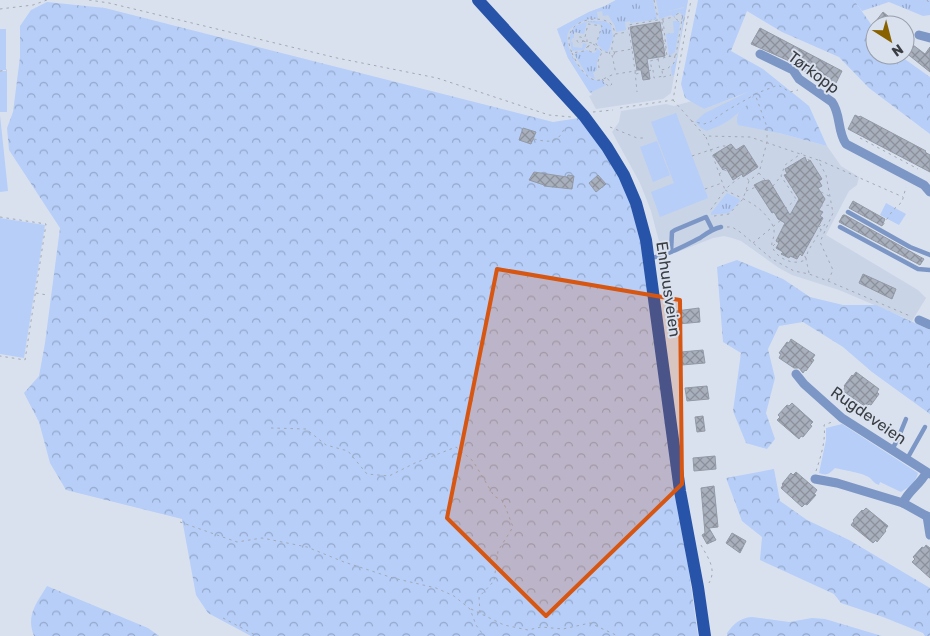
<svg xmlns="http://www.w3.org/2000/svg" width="930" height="636" font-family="Rubik,sans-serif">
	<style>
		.built { fill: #c9d4e7 }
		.grass { fill: url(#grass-tufts) }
		.forest { fill: url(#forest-crowns) }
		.green { fill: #b6cef8 }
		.building { fill: url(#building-cross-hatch); stroke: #939aa6 }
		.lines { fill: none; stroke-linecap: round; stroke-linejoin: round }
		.path { stroke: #a3a9b4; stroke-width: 1; stroke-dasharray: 2.5 4; stroke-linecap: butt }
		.service { stroke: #7c97c5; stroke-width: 4.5 }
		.minor { stroke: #7c97c5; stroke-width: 9 }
		.primary { stroke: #2754a8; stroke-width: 12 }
		.marked { fill: #d75611; fill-opacity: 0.2; stroke: #d75611; stroke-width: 4; stroke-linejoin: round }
		.labels { text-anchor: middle; stroke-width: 4; stroke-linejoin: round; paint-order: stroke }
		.street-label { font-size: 16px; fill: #3a3d42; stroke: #d9e1ef }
	</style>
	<defs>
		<pattern id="grass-tufts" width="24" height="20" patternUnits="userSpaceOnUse" patternTransform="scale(1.25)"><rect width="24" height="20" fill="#b6cef8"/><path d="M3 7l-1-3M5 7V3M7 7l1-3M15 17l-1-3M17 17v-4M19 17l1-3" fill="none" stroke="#95a8ca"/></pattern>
		<pattern id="forest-crowns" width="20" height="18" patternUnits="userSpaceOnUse" patternTransform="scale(1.25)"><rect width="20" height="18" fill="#b6cef8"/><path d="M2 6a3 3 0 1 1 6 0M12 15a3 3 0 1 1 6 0" fill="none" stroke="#95a8ca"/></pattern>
		<pattern id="building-cross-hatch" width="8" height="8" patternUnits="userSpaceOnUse" patternTransform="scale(1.25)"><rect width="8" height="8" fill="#a9b0bd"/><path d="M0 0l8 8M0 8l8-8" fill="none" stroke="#8b909b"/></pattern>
	</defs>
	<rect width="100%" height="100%" fill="#d9e1ef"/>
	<g class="built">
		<polygon points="616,0 688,0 671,93 663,99 596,109 589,96 592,95 568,58 557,29 589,12 605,6"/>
		<polygon points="748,92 779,133 827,146 841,166 859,177 857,185 849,191 826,235 918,290 926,298 912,321 839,290 792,275 779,268 741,241 732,238 724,236 713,238 675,253 661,249 651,211 640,183 612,132 619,122 621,111 666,104 674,106 692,101 704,109"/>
	</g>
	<g class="grass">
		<path d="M616,0H653L657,19L630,23V21L625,22L626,30L616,32L615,26L608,15L603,16L602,11L597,12L598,19C591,18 586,19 579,23C575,25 570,28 568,33C563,48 585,85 602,80L606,85L590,93L568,58L557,29L589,12L605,6Z"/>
		<path d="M683,0H688L674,75L672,76L671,67C681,58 681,30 683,16L679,12L674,17L671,15L659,19L658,13L684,8Z"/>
		<polygon points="854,0 930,0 930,15 923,16 889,2 862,11"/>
		<path d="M590,21H605L611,25L613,38L608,52L603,50L597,44L602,25L587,22L584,34L574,32V38H572L571,41L573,43V47L582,48L583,43L587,44L584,50L572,51C568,33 569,25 590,21Z"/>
		<polygon points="673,21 679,21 680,24 675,52 669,56 666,34 674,33"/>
		<polygon points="597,48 601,52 597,61 597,70 593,73 595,79 587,75 574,54 587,50 593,53 596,52"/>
		<polygon points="727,193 739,199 740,201 729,213 711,215 711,213"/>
	</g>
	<g class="forest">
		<path d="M698,0H854L875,30V55H899L930,77V134L869,88L839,57L782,32L747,11L731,51L763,69L809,106L827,146L779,133L738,125C734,113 743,107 752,101L748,92L704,109L685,98L681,84Z"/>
		<polygon points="47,2 105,8 553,122 579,118 606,149 640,222 698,636 251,636 208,613 196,595 182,519 66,490 50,463 39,422 24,393 39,376 45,343 60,228 9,150 7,128 13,112 20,57 20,26 31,10"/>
		<polygon points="737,260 783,279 810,297 843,305 876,305 930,330 930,414 872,372 843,347 803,322 779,326 768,349 775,378 766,413 775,439 767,449 746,443 733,411 741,353 723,342 717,267"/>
		<polygon points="774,469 780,501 807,520 849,540 930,588 930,636 925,636 923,633 883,617 841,603 834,594 760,560 762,537 742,521 726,478"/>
		<path d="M47,586L148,628L159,636H34C26,615 36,604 47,586Z"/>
		<path d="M752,617L789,622L812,618L825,619L882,636H727V633C734,624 739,618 752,617Z"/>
	</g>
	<g class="green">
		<polygon points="638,0 651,0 655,19 644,21"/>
		<polygon points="656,0 683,0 684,7 659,13"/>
		<rect x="0" y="29" width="6" height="41"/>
		<rect x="0" y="71" width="7" height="41"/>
		<path d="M748,92L753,95L752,101C745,106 740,112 733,117C725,124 716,127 707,131L701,128L695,122L705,113Z"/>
		<polygon points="676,113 708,198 660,217 651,192 674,183 651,122"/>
		<polygon points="0,115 8,191 0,192"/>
		<polygon points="657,141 670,175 653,182 640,147"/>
		<polygon points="886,203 906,214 899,225 880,215"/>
		<polygon points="0,218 45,225 24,358 0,354"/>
		<path d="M842,424L918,473C916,482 909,487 901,492L880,482L879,485C874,483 874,482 870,478C864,473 843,470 835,468C829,474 827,476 819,473L826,440V428Z"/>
	</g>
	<g class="building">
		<polygon points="883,12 899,25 881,25 876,21"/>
		<polygon points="660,22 665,56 647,59 650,79 643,80 641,70 637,70 630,27"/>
		<polygon points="760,28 842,71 834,87 814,77 814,76 799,68 796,64 751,44"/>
		<polygon points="905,39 925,54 930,47 930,72 905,52"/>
		<polygon points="855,115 859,117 860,116 926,151 925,152 930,155 930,172 848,129"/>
		<polygon points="523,128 536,132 531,144 519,140"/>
		<polygon points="731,144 736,150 744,145 758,167 743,177 742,174 733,180 726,168 723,170 713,155"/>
		<polygon points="805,157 807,162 810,160 822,179 819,181 822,186 818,188 825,199 819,210 823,212 820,216 823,218 802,256 800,254 797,259 790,256 789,258 781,254 783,252 776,248 779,243 776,241 785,223 778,219 774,212 772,213 754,185 762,181 769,180 790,215 799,199 784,175 787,174 785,169"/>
		<polygon points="534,172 567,177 568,175 574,176 572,189 544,186 544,185 529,180"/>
		<polygon points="598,175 606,184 596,192 589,183"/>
		<polygon points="853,201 885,219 882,226 849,208"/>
		<polygon points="843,215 845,215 924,259 920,265 839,222"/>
		<polygon points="863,274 896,289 892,299 859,283"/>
		<polygon points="699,308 700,322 678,324 676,311"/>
		<polygon points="791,339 815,355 812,359 814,360 806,371 805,370 803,373 799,368 794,368 779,358 781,354 779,353 787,342 789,343"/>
		<polygon points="703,350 705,363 682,365 681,352"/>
		<polygon points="856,372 879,389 877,392 879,394 871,405 869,404 866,407 843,391 845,387 844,386 852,375 853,376"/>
		<polygon points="707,386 709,399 687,401 685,388"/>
		<polygon points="792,403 813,422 810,425 812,426 803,437 801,436 799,439 777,420 780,417 778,415 787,405 789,406"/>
		<polygon points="703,416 705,431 697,432 695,417"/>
		<polygon points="715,456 716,469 694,471 693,458"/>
		<polygon points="796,472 817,490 814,494 816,495 807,505 805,504 802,507 781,488 783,485 782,484 791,473 793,475"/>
		<polygon points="714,486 718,527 709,528 716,540 707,544 702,535 705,533 701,488"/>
		<polygon points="866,508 888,526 885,530 886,531 877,542 876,540 873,543 851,525 854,521 853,520 862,510 863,511"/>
		<polygon points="732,533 746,541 740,553 726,543"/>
		<polygon points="926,545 930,548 930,578 912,562 915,559 913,557 922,547 924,548"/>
	</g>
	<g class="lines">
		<g class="path">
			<polyline points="89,0 109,3 337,58 437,78 549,115 571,117"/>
			<polyline points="654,0 658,19"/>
			<polyline points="927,0 930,4"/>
			<polyline points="0,9 33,5 47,0"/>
			<circle cx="679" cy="17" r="3.5"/>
			<polyline points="663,20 667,57 676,55 682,19"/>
			<polyline points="662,22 663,35 647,37 648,45 664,43 666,54"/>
			<polyline points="615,34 628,32"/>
			<circle cx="580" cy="40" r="3"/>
			<polyline points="583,41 596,44 602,51 609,53"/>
			<polyline points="587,42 587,38 585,37 588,24 602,26 596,44"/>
			<polyline points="649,43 664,41"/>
			<circle cx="592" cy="48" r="4"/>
			<path d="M588,46L584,51L572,53C556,17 607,12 613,27C617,35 611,42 612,50"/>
			<polyline points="632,49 628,25 675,17"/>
			<circle cx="612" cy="53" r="2.5"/>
			<polyline points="615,52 632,49 635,71 648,69"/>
			<path d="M572,53C576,62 587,83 600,80C605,79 610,75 615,74"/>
			<polyline points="612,55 616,74 635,71 637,92"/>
			<polyline points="658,59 660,70 667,69 674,63 675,55"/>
			<polyline points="599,68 598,61 602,52"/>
			<polyline points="653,70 654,78 663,76"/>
			<polyline points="0,71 7,70"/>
			<polyline points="662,71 663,77 671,75"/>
			<polyline points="636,74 652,70 650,61 667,57"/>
			<polyline points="602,79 609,87 612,84 607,78"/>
			<polyline points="673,100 705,136 750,137 818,160 826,175 833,213 820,242 833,270 828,281"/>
			<polyline points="620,108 673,100 691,0"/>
			<polyline points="593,112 613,110"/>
			<polyline points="691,121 704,124 710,122 726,111 754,95"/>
			<polyline points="610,127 637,138 643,138"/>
			<polyline points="706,137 725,190 709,212"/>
			<polyline points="860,138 918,169"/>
			<path d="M534,139C551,143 558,143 565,127"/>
			<polyline points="692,156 722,146 726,146 729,151"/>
			<polyline points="808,159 809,161"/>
			<polyline points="819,160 903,197"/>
			<polyline points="744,173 749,181"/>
			<polyline points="759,173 765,180"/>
			<polyline points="719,174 725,170 727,171"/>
			<path d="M745,174L731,184L725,190C739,197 758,204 767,217C771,221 775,228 774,234C774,239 771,241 772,246C776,259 796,267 806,259L804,254"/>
			<polyline points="773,186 781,176"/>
			<polyline points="705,189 722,183"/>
			<polyline points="746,191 756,187"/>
			<polyline points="821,192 829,196"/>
			<polyline points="802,198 796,199 781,176 785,165 802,153"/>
			<polyline points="820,206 831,205"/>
			<polyline points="785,209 795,200"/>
			<polyline points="714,216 729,214 743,199 749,181 759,173 767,142 767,127 755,94 778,85 790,92 798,90"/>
			<polyline points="0,217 46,224 25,360 0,356"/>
			<polyline points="883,225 893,210 902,202 906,187"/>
			<polyline points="727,227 732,227 740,232 772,259 794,271 809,274 828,281 910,316"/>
			<polyline points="819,227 821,225 820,229 821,230"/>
			<polyline points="753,243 781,220"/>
			<polyline points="773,246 777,242"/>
			<polyline points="809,273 806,259 808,251 825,224"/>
			<polyline points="663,281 666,262"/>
			<polyline points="36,293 47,295"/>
			<polyline points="271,428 306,429 326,445 348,451 367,474 389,476 415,463 456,447 473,461 494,496 503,501 513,527 498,551 494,581 479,597 480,613"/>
			<path d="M816,471C821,456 826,440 824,425L832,422"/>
			<polyline points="180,522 237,542 262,538 307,547 344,562 393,578 436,588 454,596 470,609 476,625 484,636"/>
			<path d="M701,545C708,558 717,569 709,583"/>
			<polyline points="471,609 504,625 528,630 541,627 563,629 590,623 618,636"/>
			<polyline points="223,618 257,636"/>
		</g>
		<g class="service">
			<polyline points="848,212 910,247 930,255"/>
			<polyline points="840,227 918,269 930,270"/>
			<polyline points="671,252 672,232 675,230 706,217 712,229"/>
			<path d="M651,258C668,255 684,246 700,238C707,233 712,229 721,227"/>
			<polyline points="892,449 897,441 906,419"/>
			<polyline points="907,459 925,427"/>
		</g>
		<g class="minor">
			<polyline points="919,35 930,38"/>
			<path d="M760,54L793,70L799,79L832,102C841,114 837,131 846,144L924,185L930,192"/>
			<polyline points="919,320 930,325"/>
			<polyline points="796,374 804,384 842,418 930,474"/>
			<polyline points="815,479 837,483 903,503 930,518"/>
			<path d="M903,503C908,491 920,485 926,473"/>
			<polyline points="927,516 930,535"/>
		</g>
		<polyline class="primary" points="478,0 584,116 607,147 624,175 636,203 646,240 680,491 698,587 705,636"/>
	</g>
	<path class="marked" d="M497,269L680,300L682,484L546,616L447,518Z"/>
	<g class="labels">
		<g class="street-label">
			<text transform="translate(814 72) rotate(37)" y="6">Tørkopp</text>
			<text transform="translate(669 289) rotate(82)" y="6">Enhuusveien</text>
			<text transform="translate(869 415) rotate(35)" y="6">Rugdeveien</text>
		</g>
	</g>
	<g transform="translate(890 40) rotate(144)"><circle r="24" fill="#d9e1ef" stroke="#999faa"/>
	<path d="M0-4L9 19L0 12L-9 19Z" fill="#896200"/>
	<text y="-8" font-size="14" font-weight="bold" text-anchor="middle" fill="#3a3d42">N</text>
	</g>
</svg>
